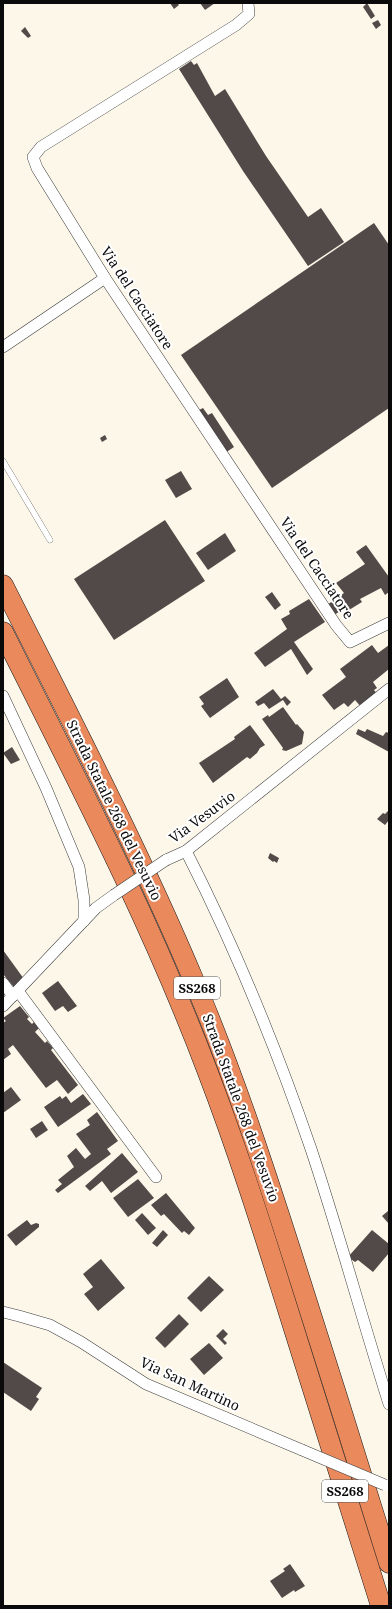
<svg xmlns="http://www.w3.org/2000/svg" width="392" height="1609" font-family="'Noto Serif',serif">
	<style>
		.building { fill: #524a48 }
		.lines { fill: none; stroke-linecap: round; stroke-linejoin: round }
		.lane-casing { stroke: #3d3d3d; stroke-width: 6 }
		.street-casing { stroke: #3d3d3d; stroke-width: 12 }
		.highway-casing { stroke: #1b1b1b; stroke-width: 21 }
		.lane { stroke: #fff; stroke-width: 5.5 }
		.street { stroke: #fff; stroke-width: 11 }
		.highway { stroke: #e9895c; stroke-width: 20 }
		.street-bridge-casing { stroke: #3d3d3d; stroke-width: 12; stroke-linecap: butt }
		.street-bridge { stroke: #fff; stroke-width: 11 }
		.labels { text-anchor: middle; stroke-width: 4; stroke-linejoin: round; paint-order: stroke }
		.shield { fill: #fff; stroke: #545454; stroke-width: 1 }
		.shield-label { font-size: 13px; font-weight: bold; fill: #0a0a0a }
		.street-label { font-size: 14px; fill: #0a0a0a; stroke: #fff }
	</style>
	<rect width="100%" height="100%" fill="#fdf7e9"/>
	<g class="building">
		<polygon points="170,3 177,3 179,5 174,9"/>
		<polygon points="200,3 215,3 205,10"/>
		<polygon points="367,3 375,16 371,19 363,7"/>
		<polygon points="378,20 381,25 376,29 372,23"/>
		<polygon points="25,27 31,36 28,38 21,31"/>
		<polygon points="191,61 194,65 197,63 215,96 225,89 266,156 308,217 321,208 344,242 308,266 243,171 179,69"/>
		<polygon points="374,223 389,245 389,408 272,488 181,355"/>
		<polygon points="203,408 208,415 212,413 234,447 225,453 197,411"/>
		<polygon points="105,435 107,439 102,442 100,438"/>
		<polygon points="181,471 192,489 176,498 165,480"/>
		<polygon points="165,520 205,581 114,640 74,579"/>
		<polygon points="225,533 236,551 208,570 196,553"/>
		<polygon points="366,545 389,577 389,592 385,595 381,588 360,599 362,602 349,610 347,607 334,615 327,605 344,593 336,583 365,564 356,552"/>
		<polygon points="272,592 281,605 275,610 265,597"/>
		<polygon points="309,599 325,622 294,642 313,669 307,675 291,649 265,667 254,653 287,629 281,619 290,614 289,611"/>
		<polygon points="372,645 378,653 389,645 389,669 373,682 377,688 374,690 378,695 362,708 355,700 348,707 344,703 334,710 322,695 346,677 340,669"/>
		<polygon points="227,678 239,697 210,718 201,706 204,704 199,697"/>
		<polygon points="273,689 281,699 285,696 291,702 287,706 283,700 269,709 264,703 258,706 255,702"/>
		<polygon points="283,707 296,725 297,724 304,732 302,744 286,751 282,750 283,748 262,719 268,715 269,717"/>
		<polygon points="250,725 265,745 260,748 257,753 250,759 247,757 213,783 199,763 235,739 234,737"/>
		<polygon points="358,729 365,732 367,729 383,736 386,732 389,733 389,752 356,734"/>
		<polygon points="12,747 20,760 11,764 3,753"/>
		<polygon points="389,810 389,820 385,825 377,819 383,813 385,814"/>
		<polygon points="270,853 279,858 277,863 274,861 273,862 268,858"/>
		<polygon points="3,950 24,979 14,987 3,974"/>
		<polygon points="58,981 77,1006 68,1012 63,1006 55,1011 42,993"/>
		<polygon points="20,1006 29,1017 27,1019 32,1024 34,1022 39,1028 35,1032 45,1043 47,1041 53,1048 51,1050 78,1085 68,1094 57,1080 46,1088 13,1045 8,1049 11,1054 3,1060 3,1023 6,1021 3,1018"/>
		<polygon points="11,1087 21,1100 3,1113 3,1093"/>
		<polygon points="83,1094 91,1104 58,1127 44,1107 60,1096 62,1099 66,1096 71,1103"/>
		<polygon points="97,1112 118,1141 107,1149 111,1154 58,1193 55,1190 62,1184 58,1180 74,1167 67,1156 76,1148 85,1159 91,1154 76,1134 90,1125 87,1120"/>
		<polygon points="42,1121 48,1130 36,1138 30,1129"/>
		<polygon points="122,1153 138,1172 111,1193 102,1181 90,1191 85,1186"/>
		<polygon points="138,1179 154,1198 128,1217 113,1198"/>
		<polygon points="166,1193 195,1228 189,1235 184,1231 182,1233 164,1214 161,1216 151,1205"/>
		<polygon points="388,1211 389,1213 389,1224 382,1216"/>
		<polygon points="142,1213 156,1228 148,1235 135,1220"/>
		<polygon points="27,1220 31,1225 36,1223 39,1224 39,1227 16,1246 7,1235"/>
		<polygon points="163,1230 168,1235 157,1247 152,1243"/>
		<polygon points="372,1230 389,1244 389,1253 373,1272 358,1260 355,1262 348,1257"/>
		<polygon points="101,1259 125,1288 98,1311 84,1294 93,1287 83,1274"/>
		<polygon points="209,1276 224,1290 201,1312 187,1298"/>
		<polygon points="179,1314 189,1324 165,1348 155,1338"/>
		<polygon points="223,1329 228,1334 223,1339 227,1343 225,1345 216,1336"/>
		<polygon points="209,1343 223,1358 204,1375 190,1359"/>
		<polygon points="3,1362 42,1388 36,1397 39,1399 31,1411 3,1392"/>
		<polygon points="290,1564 305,1586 295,1592 294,1590 282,1598 270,1581 285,1571 283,1569"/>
	</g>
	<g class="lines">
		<g class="lane-casing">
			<polyline id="lane" points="3,461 50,540"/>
		</g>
		<g class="street-casing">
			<g id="street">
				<polyline points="248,3 249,14 236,25 41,147 33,157 37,168 105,278 336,625 350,642 389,623"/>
				<polyline points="3,347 105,278"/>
				<polyline points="3,696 46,788 79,867 84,900 84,921"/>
				<path d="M186,851C235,947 276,1047 311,1149C339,1233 362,1319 389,1404"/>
				<polyline points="166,860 186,851 389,689"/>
				<polyline points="3,983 13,996"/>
				<polyline points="18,991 156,1177"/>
				<polyline points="3,1006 96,908 114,895"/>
				<polyline points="3,1312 19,1316 50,1325 81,1342 146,1384 302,1450"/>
			</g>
		</g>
		<g class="highway-casing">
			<g id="highway">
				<path d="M3,585C69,716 137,846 194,981C235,1078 268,1179 300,1280C330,1374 360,1469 389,1563"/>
				<path d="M3,632C75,776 150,919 207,1070C242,1161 270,1253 299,1345C326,1432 354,1519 381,1606"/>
			</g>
		</g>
		<use href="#lane" class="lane"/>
		<use href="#street" class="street"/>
		<use href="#highway" class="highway"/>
		<g class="street-bridge-casing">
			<g id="street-bridge">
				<polyline points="114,895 166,860"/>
				<polyline points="302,1450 385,1485"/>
			</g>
		</g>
		<use href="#street-bridge" class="street-bridge"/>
	</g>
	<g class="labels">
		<g class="shield">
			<rect x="174" y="977" width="46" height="22" rx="3"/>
			<rect x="322" y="1480" width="46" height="22" rx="3"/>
		</g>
		<g class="shield-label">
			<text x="197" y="993">SS268</text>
			<text x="345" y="1496">SS268</text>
		</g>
		<g class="street-label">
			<text transform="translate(137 298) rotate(57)" y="5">Via del Cacciatore</text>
			<text transform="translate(317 568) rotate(56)" y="5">Via del Cacciatore</text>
			<text transform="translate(114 810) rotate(64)" y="5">Strada Statale 268 del Vesuvio</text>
			<text transform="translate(202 817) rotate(-36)" y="5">Via Vesuvio</text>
			<text transform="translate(241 1108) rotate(70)" y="5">Strada Statale 268 del Vesuvio</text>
			<text transform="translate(190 1384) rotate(25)" y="5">Via San Martino</text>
		</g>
	</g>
	<rect width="392" height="1609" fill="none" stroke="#0a0a0a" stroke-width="8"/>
</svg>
